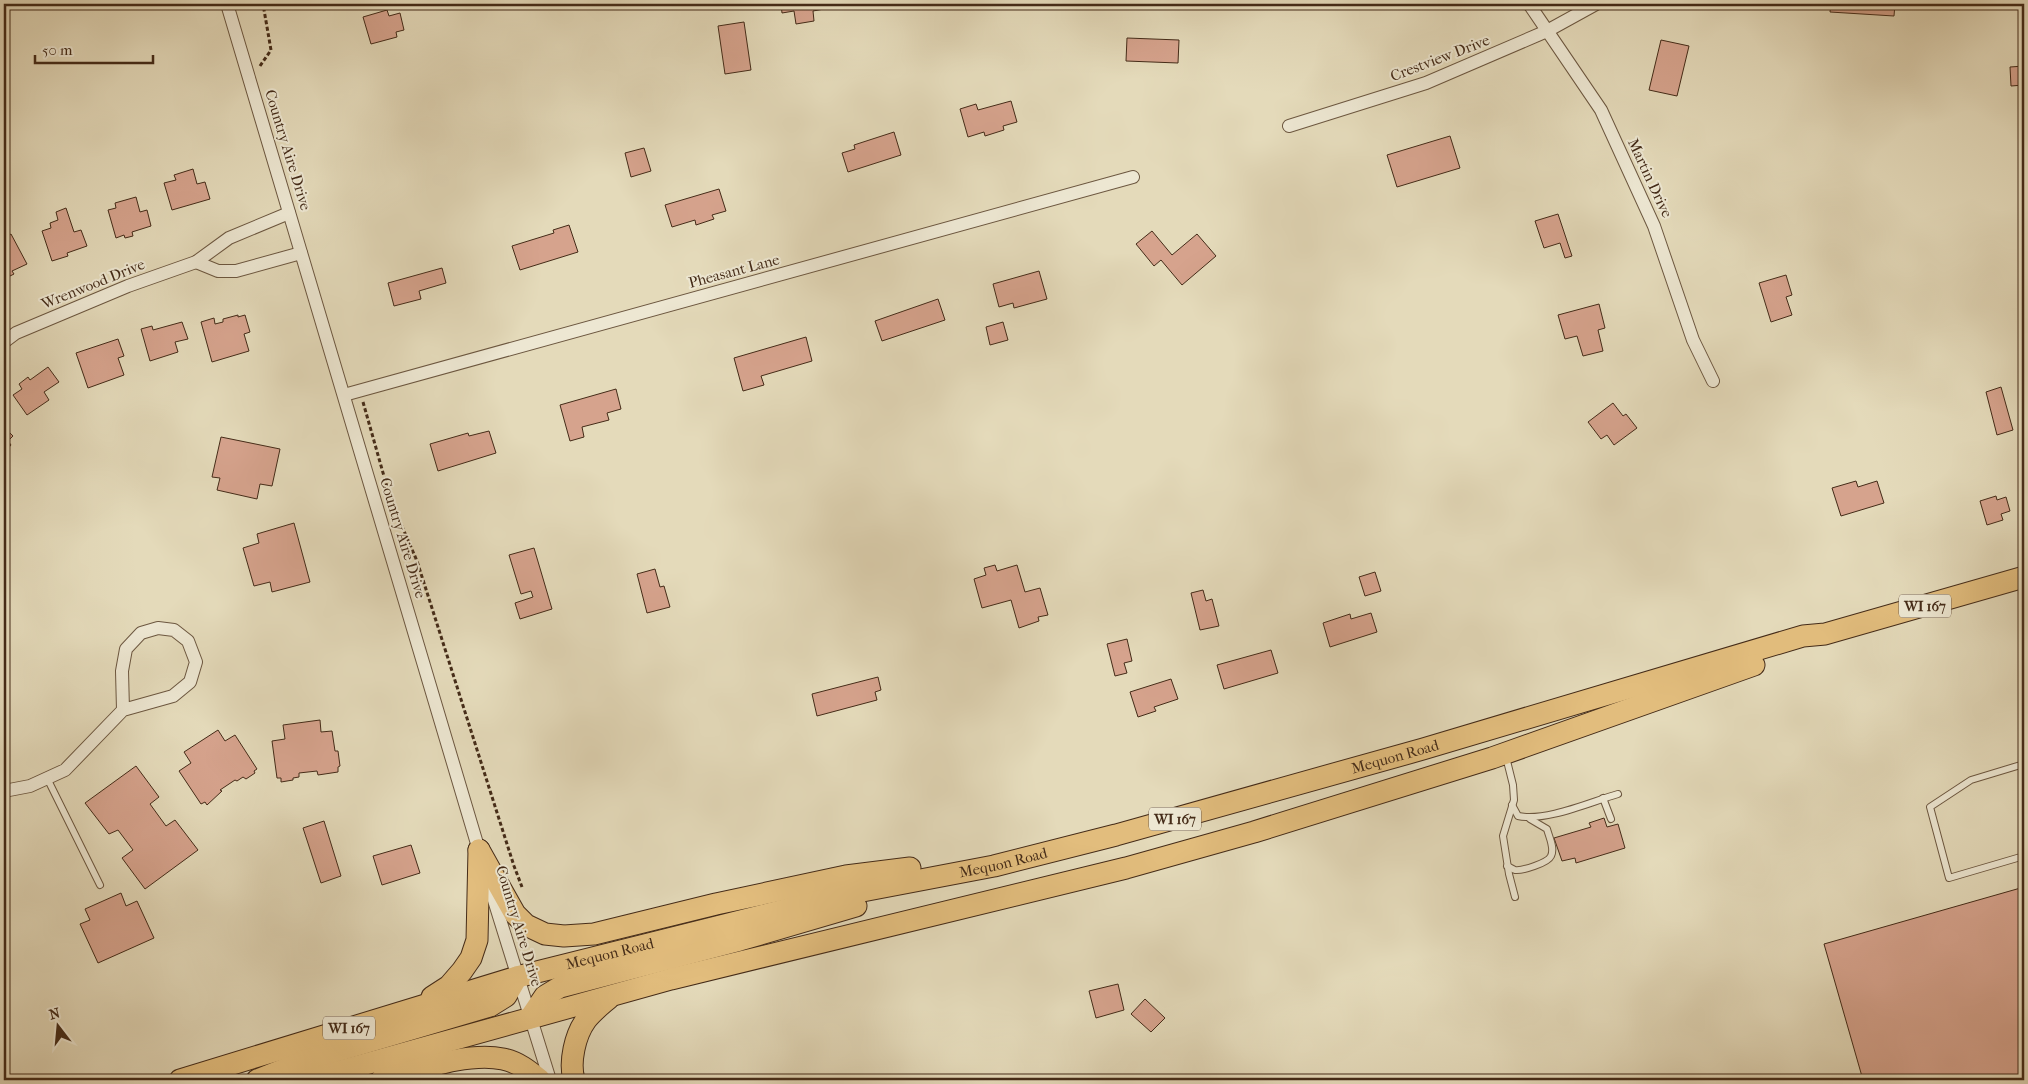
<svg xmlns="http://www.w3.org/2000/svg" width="2028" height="1084" font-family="'IM FELL French Canon',serif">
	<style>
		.building { fill: #d6a38d; stroke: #442b18 }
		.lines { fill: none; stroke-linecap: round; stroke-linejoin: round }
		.service-casing { stroke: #6c5740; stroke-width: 8 }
		.minor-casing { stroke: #6c5740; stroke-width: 14 }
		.primary-casing { stroke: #442b18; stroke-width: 23 }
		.path { stroke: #442b18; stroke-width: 3; stroke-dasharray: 4 2.5; stroke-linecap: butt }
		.service { stroke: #ede7d2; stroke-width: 6 }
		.minor { stroke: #ede7d2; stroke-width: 12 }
		.primary { stroke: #e2bd7d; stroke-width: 21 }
		.labels { text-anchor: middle; stroke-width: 4; stroke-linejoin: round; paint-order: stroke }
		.shield { fill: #ede7d2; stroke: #776350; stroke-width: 1 }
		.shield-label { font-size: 14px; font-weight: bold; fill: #442b18 }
		.street-label { font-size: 15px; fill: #442b18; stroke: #ede7d2 }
	</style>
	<rect width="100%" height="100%" fill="#e4daba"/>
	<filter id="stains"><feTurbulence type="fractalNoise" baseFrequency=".004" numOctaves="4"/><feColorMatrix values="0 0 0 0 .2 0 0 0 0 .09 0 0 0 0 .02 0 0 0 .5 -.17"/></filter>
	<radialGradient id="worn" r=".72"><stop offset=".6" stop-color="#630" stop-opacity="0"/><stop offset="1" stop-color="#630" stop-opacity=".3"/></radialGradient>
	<g class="building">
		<polygon points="781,4 824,4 824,9 813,11 814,21 796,24 794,11 782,13"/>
		<polygon points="1831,4 1895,4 1894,16 1830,12"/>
		<polygon points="387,10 389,16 400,13 404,30 396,32 397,37 371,44 363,17"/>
		<polygon points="744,22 751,70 725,74 718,26"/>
		<polygon points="1127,38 1179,40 1178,63 1126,61"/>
		<polygon points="1661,40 1689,46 1677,96 1649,90"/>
		<polygon points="2024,66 2024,85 2011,86 2010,67"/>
		<polygon points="1011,101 1017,122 1003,126 1004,130 985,136 984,132 968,137 960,109 976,104 978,110"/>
		<polygon points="894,132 901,155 848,172 842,153 855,149 854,145"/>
		<polygon points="1450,136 1460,168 1397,187 1387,155"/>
		<polygon points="644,148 651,171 631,177 625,153"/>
		<polygon points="193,169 197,184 205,182 210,199 172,210 164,183 176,180 174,175"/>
		<polygon points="719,189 726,211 712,215 714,219 696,225 695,220 672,227 665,205"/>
		<polygon points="136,197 140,212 147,210 151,226 132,232 133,236 125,238 124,235 116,238 108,210 116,208 115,203"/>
		<polygon points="66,208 74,232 81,230 87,246 67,253 68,256 52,261 42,231 51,228 50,223 58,220 56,212"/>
		<polygon points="1558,214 1572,256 1565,258 1560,243 1544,248 1535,221"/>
		<polygon points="569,225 578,252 520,270 512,246 554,233 553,230"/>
		<polygon points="1152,231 1172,255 1197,234 1216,256 1182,285 1161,260 1154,266 1136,244"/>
		<polygon points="4,234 6,237 11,234 27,264 12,271 14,274 4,279"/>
		<polygon points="442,268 446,283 419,291 421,299 394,306 388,283"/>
		<polygon points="1039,271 1047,299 1014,308 1013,303 999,307 993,284"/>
		<polygon points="1786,275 1792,295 1786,297 1792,315 1771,322 1759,283"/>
		<polygon points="938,299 945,320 882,341 875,321"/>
		<polygon points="1599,304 1605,328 1598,330 1603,351 1583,356 1577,336 1565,339 1558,315"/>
		<polygon points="238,315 238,317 245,315 250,332 244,334 249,351 212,362 201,322 214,318 215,324 223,322 223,319"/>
		<polygon points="182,322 188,339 175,342 178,352 150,361 141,329 152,326 153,330"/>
		<polygon points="1003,322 1008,340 990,345 986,327"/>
		<polygon points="806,337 812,361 761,376 764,385 743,391 734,358"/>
		<polygon points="118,339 124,356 118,358 124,375 88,388 76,353"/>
		<polygon points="48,367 59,382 44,392 49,400 27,415 13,395 22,389 19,384 28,377 30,380"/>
		<polygon points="2001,387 2013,430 1997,435 1986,392"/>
		<polygon points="616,389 621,409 607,413 609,420 582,427 584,437 570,441 560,405"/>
		<polygon points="1613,403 1623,416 1626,414 1637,428 1614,445 1607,435 1601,439 1588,422"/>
		<polygon points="4,427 13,436 8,441 11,445 4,453"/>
		<polygon points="489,431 496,453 438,471 430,444 468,433 469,436"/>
		<polygon points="221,437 280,449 272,486 260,484 257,499 217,490 220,478 212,477"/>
		<polygon points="1856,481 1858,487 1877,481 1884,503 1841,516 1832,488"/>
		<polygon points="1996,496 1997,500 2006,497 2010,511 2001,514 2003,520 1987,525 1980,501"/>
		<polygon points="294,523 310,582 272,592 270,582 254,586 243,548 259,543 257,534"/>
		<polygon points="534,548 552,609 520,619 515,603 533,597 531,591 521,594 509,555"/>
		<polygon points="995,565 997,571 1017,565 1025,592 1040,588 1048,615 1038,617 1039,621 1019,628 1011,600 982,608 974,579 986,575 984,568"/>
		<polygon points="655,569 660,587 664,586 670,607 647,613 637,574"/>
		<polygon points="1375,572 1381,591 1365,596 1359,577"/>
		<polygon points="1203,590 1206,601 1212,599 1219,626 1200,630 1191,593"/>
		<polygon points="1371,613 1377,632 1330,647 1323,623 1350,614 1351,619"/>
		<polygon points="1127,639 1132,661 1124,663 1127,673 1115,676 1107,644"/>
		<polygon points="1271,650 1278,673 1224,689 1217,665"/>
		<polygon points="878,677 881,690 875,692 877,700 817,716 812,694"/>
		<polygon points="1171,679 1178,699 1154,707 1156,711 1138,717 1130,692"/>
		<polygon points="320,720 321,732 332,731 335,751 338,751 340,766 338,767 338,772 318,775 317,771 299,773 299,777 293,778 293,780 281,782 281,778 277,778 272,741 285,739 283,725"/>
		<polygon points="218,730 225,741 235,735 257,769 254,771 255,773 246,779 243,777 237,781 235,780 220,790 222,791 207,805 205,802 201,804 179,771 191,763 184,752"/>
		<polygon points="136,766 159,797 150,804 166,826 175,820 198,850 145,889 122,858 133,850 118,830 109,834 85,803"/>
		<polygon points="1604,818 1607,827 1618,824 1625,848 1576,863 1575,858 1562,861 1554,838 1591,827 1589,823"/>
		<polygon points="324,821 341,876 321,883 303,828"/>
		<polygon points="411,845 420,873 382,885 373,856"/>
		<polygon points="2024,887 2024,1080 1863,1080 1824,944"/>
		<polygon points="121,893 126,906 137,901 154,938 98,963 80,924 90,920 85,909"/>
		<polygon points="1118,984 1124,1010 1096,1018 1089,991"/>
		<polygon points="1145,999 1165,1018 1151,1032 1131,1014"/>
	</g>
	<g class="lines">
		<g class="service-casing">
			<g id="service">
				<polyline points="1506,757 1513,785 1514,800 1503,836 1509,874 1515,897"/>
				<polyline points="2024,764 1971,780 1930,807 1949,878 2024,856"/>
				<polyline points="47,778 100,885"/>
				<polyline points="1603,798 1611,819"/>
				<path d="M1512,805L1518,816C1546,822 1590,802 1618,794"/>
				<path d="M1507,866C1510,867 1512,869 1515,870C1522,871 1548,863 1551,856C1555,848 1549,837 1547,829L1530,819"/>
			</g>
		</g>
		<g class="minor-casing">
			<g id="minor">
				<polyline points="227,4 481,857"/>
				<polyline points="1529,4 1601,110 1654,226 1693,340 1713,381"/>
				<polyline points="1289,126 1426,83 1547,31 1596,4"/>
				<polyline points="196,262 218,271 236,271 301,253"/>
				<polyline points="4,342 16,333 128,286 196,262 229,238 289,213"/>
				<polyline points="344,395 1133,177"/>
				<polyline points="4,791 30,786 65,770 123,710 173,696 190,682 196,662 188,641 174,630 158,628 141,633 126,649 122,671 123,710"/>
				<polyline points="488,881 550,1080"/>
			</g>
		</g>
		<g class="primary-casing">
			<g id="primary">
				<polyline points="479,850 515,914 526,925 545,934 564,936 594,934 716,904 846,876 910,868"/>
				<polyline points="432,997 449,986 462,971 471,958 477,940 479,850"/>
				<polyline points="530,1018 545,996 560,987 740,940 856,906"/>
				<path id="s1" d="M180,1080L517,977L852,893L994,866L1116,835L1423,749L1803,636L1825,634L2024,577"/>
				<polyline points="257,1080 310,1059 490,1006 506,996 517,977"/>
				<polyline points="308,1080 671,979 1126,868 1254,832 1492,758 1754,665"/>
				<path d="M381,1080C416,1071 467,1051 503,1059C518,1062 529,1071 540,1080"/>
				<path d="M574,1080C569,1062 575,1035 586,1020C592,1012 601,1005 609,998"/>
			</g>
		</g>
		<g class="path">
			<polyline points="260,66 271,50 263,4"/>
			<polyline points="363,402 391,501 417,561 514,866 522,887"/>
		</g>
		<use href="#service" class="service"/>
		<use href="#minor" class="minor"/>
		<use href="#primary" class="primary"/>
	</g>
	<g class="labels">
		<g class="shield">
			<rect x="1899" y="594.5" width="52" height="23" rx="4"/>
			<rect x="1149" y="807.5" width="52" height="23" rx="4"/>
			<rect x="323" y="1016.5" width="52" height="23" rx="4"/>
		</g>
		<g class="shield-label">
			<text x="1925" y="611">WI 167</text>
			<text x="1175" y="824">WI 167</text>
			<text x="349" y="1033">WI 167</text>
		</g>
		<g class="street-label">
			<text transform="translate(1440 58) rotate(-21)" y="5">Crestview Drive</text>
			<text transform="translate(288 150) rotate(73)" y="5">Country Aire Drive</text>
			<text transform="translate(1650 178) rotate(65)" y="5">Martin Drive</text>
			<text transform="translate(734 271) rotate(-15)" y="5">Pheasant Lane</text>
			<text transform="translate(93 284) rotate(-22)" y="5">Wrenwood Drive</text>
			<text transform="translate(403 538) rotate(73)" y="5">Country Aire Drive</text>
			<text dy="5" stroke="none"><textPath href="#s1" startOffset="1258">Mequon Road</textPath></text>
			<text dy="5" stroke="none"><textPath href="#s1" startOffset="852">Mequon Road</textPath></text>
			<text transform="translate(519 926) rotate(73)" y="5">Country Aire Drive</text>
			<text dy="5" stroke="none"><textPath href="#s1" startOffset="448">Mequon Road</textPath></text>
		</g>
	</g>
	<rect width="2028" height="1084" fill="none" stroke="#e4daba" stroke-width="20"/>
	<rect x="5" y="5" width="2018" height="1074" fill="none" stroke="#442b18" stroke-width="2.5"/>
	<rect x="10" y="10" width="2008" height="1064" fill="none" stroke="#442b18"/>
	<g transform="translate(58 1026) rotate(344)" stroke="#ede7d2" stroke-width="4" paint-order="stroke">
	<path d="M0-4L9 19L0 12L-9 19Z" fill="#442b18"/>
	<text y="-8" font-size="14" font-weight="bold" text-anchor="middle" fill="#442b18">N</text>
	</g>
	<path d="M35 55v8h118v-8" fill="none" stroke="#442b18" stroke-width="2.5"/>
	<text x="42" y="55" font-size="15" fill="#442b18" stroke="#ede7d2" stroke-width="4" paint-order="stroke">50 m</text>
	<rect width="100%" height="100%" filter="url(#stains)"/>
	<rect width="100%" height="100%" fill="url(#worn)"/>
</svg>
